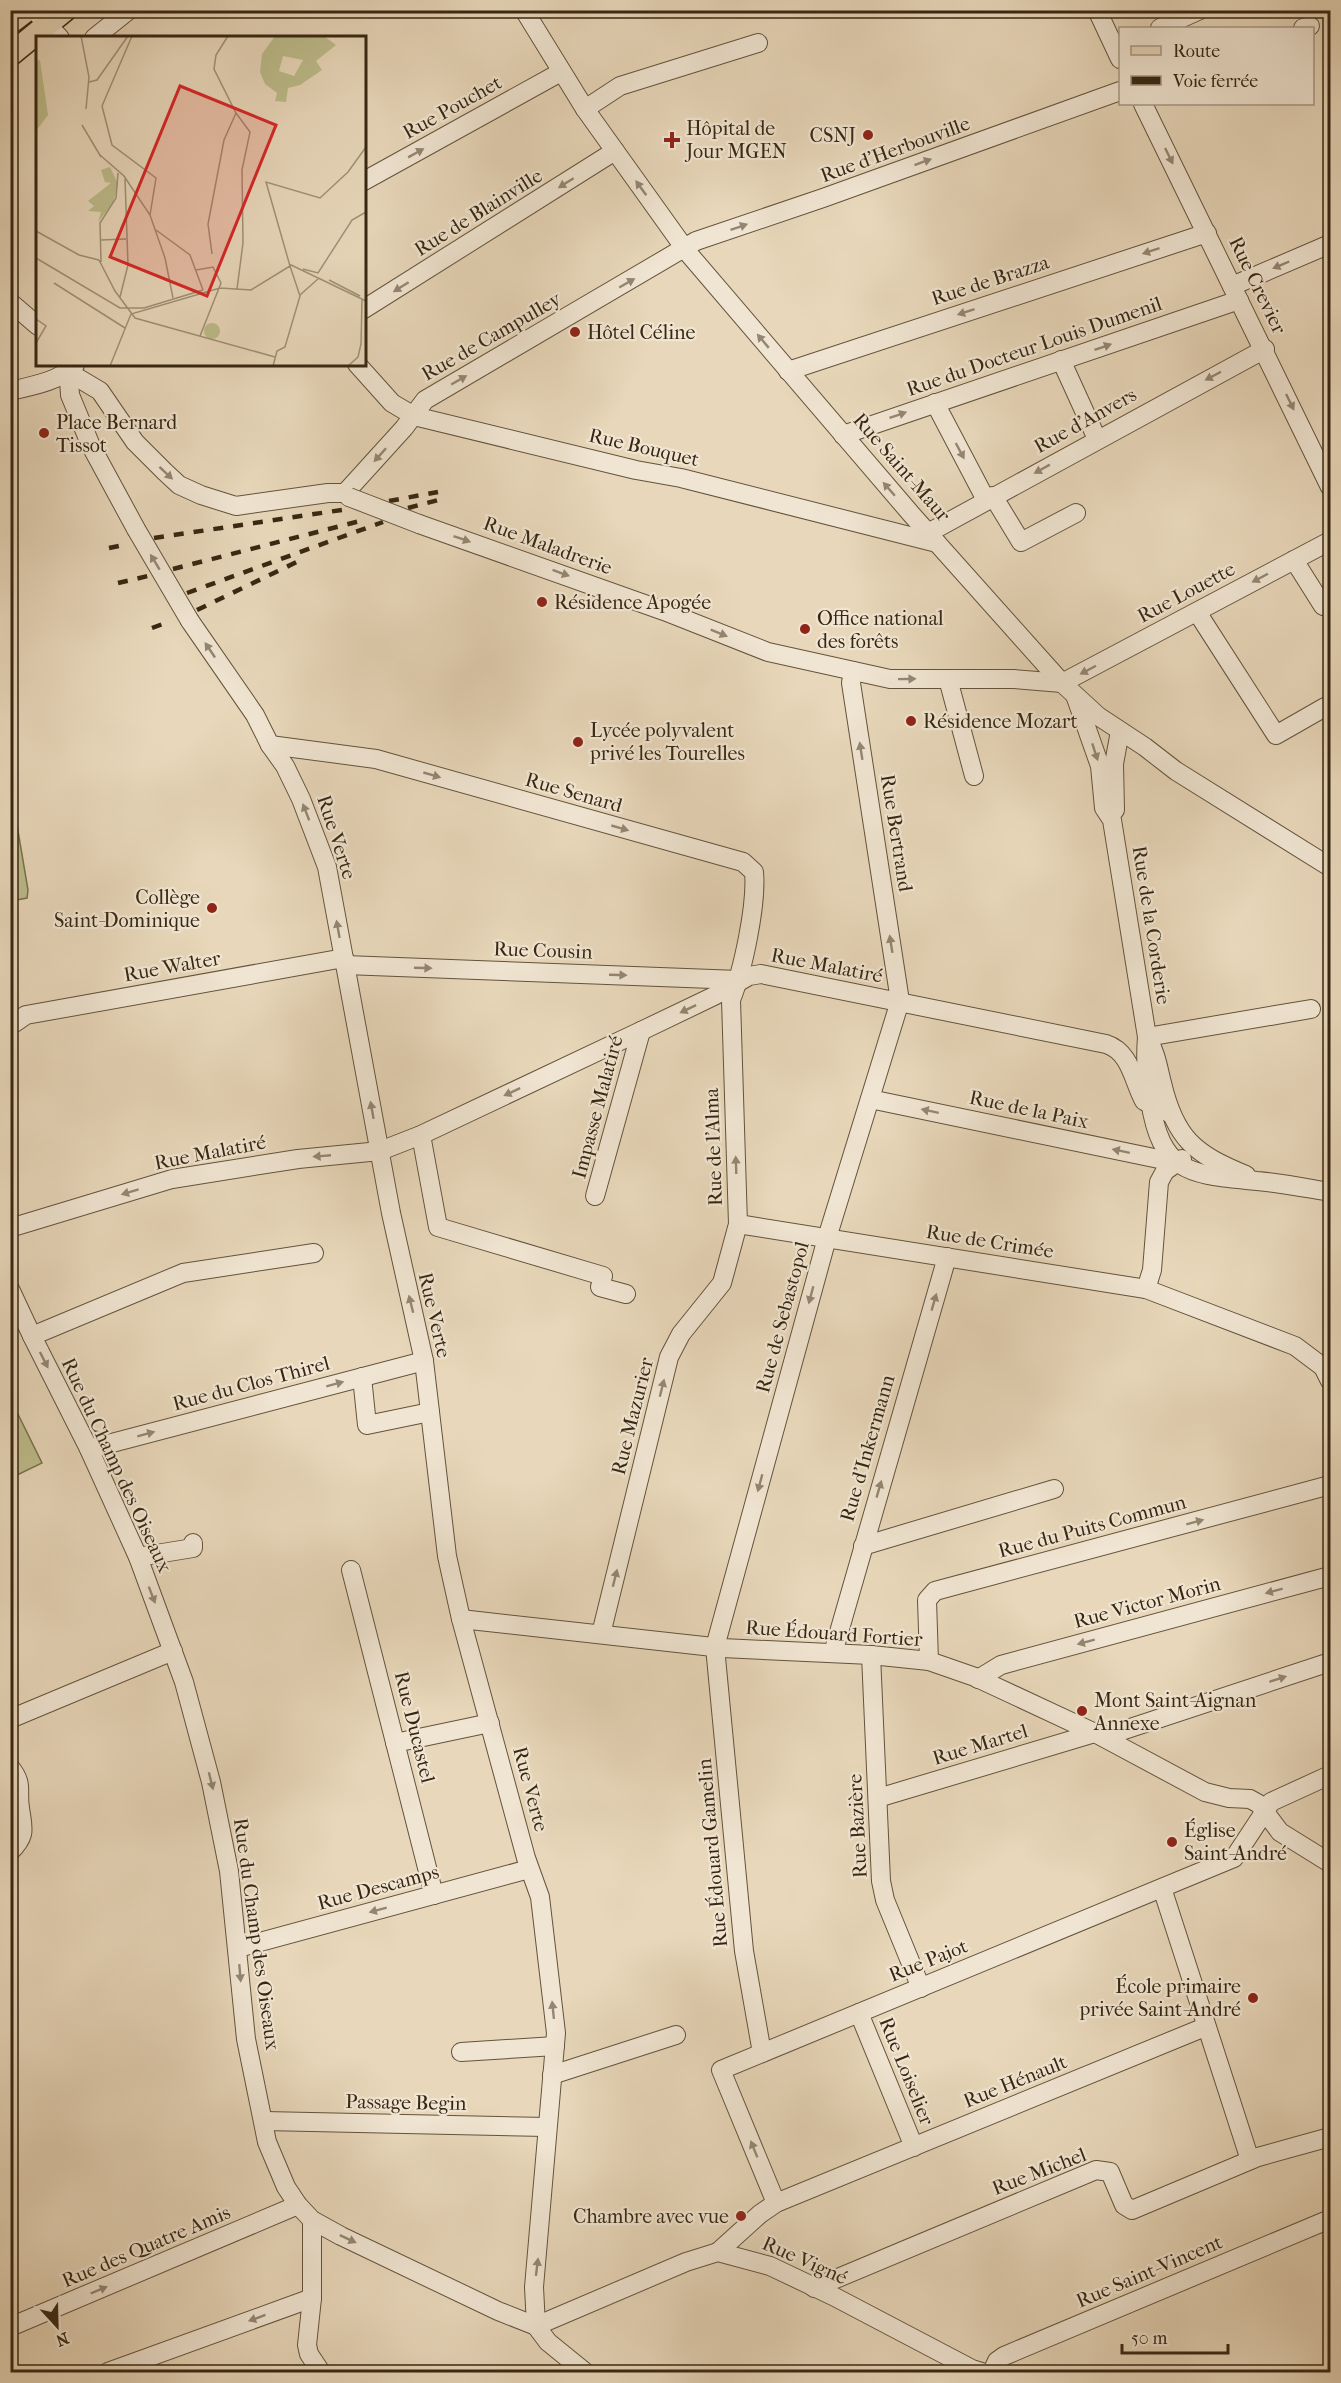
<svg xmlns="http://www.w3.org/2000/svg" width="1341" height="2383" font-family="'IM FELL French Canon',serif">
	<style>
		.green { fill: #bdbc8b; stroke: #7a724e; stroke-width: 1.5 }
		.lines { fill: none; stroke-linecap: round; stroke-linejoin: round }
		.minor-casing { stroke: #63533c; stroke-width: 20 }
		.major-casing { stroke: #372712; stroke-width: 25 }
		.minor { stroke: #f0e5d2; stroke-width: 18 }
		.major { stroke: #e8d7ba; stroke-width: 22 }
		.rail { stroke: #372712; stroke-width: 4.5; stroke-dasharray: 10 10; stroke-linecap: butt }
		.minor-bridge-casing { stroke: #63533c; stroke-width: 20; stroke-linecap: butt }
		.minor-bridge { stroke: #f0e5d2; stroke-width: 18 }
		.oneway { fill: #948672 }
		.poi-dot { fill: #8f2418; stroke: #f0e5d2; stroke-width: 2 }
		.labels { text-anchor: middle; stroke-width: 4.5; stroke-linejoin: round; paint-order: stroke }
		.street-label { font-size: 20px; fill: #372712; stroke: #f0e5d2 }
		.poi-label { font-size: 20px; fill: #372712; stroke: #f0e5d2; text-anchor: start }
		.inset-road { fill: none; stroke: #a19177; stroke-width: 1.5 }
		.view { fill: #d62828; fill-opacity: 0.15; stroke: #d62828; stroke-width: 3 }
		.inset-edge { fill: none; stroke: #372712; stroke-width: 3 }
	</style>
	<rect width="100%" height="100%" fill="#e8d7ba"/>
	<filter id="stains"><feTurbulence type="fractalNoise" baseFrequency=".00333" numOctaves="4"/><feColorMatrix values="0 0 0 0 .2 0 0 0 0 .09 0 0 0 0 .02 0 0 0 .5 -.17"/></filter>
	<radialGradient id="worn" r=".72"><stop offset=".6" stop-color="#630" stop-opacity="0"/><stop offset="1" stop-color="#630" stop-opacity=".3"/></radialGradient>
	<g class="green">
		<polygon points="11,825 17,825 28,890 27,898 11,901"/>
		<polygon points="10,1398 42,1463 11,1478 10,1478"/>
	</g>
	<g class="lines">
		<g class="minor-casing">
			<g id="minor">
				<polyline points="34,10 60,38"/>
				<polyline points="524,10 585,109 688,253 912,515 1062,683 1098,716 1145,747 1176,771 1330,867"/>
				<polyline points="1097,10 1120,59"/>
				<polyline points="1160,28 1200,10"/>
				<polyline points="1303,28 1310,26"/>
				<polyline points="94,38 129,10"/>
				<polyline points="1143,104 1330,487"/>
				<polyline points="585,109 620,86 758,43"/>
				<polyline points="364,181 561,72"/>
				<polyline points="1232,286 1330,244"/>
				<polyline points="10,302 38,326"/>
				<polyline points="364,309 615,151"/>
				<polyline points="1061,360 1097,439"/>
				<polyline points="68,364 70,395 91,446 136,529"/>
				<polyline points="357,364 392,403 414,416 636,470 681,478 937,543"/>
				<polyline points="788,371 1207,233"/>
				<polyline points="68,372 100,391 135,442 165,472 179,485 201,495 236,506 328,493 345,493 349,497"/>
				<path d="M10,391C32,386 60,381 75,365"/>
				<polyline points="935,403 986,500"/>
				<polyline points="843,435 1239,300"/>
				<polyline points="345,493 404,428 425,400 696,241 823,198 1120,91"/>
				<polyline points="993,496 1021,542 1076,513"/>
				<polyline points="419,524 664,611 768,652 890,679 1014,679 1062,683"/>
				<polyline points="928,533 1265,349"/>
				<polyline points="1294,560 1323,606"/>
				<polyline points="1197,612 1276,735 1325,707"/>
				<polyline points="190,621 255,715 270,745 285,766 301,799 327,867 391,1213 424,1361 447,1556 461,1619 526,1858 540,1897 556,2033 534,2287 536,2326"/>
				<polyline points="948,679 974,776"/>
				<polyline points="1062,683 1330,541"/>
				<path d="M1076,698L1100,766L1104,808L1112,820L1147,1037C1145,1061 1147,1077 1150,1101C1162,1176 1192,1174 1257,1181C1282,1183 1306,1188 1330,1192"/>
				<path d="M270,745L376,759L743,862L754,872C757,904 743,970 731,1000L738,1224L722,1283L681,1334L669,1357L601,1634"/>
				<polyline points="1115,810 1114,764 1120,731"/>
				<polyline points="345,965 739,980"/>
				<polyline points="10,1026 26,1015 344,958"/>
				<polyline points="1147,1037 1311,1009"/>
				<path d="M1148,1039C1156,1053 1158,1067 1162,1083C1175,1138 1194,1154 1246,1175"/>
				<polyline points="870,1099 1178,1163"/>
				<polyline points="421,1135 438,1227 603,1276 600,1287 626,1294"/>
				<polyline points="595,1196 641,1031"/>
				<polyline points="738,1224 1146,1289 1295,1346 1323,1367 1330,1381"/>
				<path d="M10,1228L172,1179L298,1159L380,1151L421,1135L641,1031L714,996L749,976L761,974L1106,1044C1131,1052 1133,1081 1144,1101L1163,1109L1171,1114"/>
				<polyline points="10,1289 32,1336 89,1449 138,1557 184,1682 211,1782 229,1871 246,2039 267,2142 286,2187 298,2205 312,2220 341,2236 498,2311 536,2326"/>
				<polyline points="1146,1289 1152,1270 1159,1182 1165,1171 1182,1159"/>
				<polyline points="32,1336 183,1273 314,1253"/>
				<polyline points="362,1377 367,1425 430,1412"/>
				<polyline points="89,1449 424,1361"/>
				<polyline points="863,1546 1054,1489"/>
				<polyline points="138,1557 193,1548 193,1543"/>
				<polyline points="351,1570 434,1895"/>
				<polyline points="461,1619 722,1648 871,1655 929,1661 975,1677 1095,1733 1205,1792 1229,1798 1250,1799 1259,1804 1280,1832 1330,1863"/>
				<polyline points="833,1653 947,1257"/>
				<polyline points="871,1655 881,1881 885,1900 921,1988"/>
				<polyline points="929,1661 927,1600 935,1591 1330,1485"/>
				<polyline points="978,1679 1001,1665 1330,1576"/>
				<polyline points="10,1719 173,1651"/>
				<polyline points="1103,1737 1330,1662"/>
				<polyline points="395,1743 490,1723"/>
				<path d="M10,1767C24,1784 17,1790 20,1808C23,1829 27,1835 10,1852"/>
				<polyline points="878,1798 1095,1733"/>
				<polyline points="1162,1888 1250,2160"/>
				<polyline points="238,1948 529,1869"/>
				<polyline points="859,2013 914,2147"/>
				<polyline points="461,2052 555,2046"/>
				<polyline points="762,2053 744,1951 715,1647 827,1238 900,1001 851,683 853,671"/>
				<polyline points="552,2075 676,2035"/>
				<polyline points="264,2121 547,2127"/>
				<polyline points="776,2203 721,2070 1234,1858 1271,1802 1330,1775"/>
				<polyline points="312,2220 312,2298 307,2345 309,2354 321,2372"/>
				<polyline points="718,2252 760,2214 776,2203 1205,2027"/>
				<polyline points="814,2288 1096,2170 1110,2172 1124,2205 1132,2210 1258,2157 1330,2137"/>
				<polyline points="536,2326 686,2262 718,2252 770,2266 833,2296 972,2369 982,2372"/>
				<polyline points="536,2326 548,2342 585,2372"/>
				<polyline points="10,2327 298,2205"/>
				<polyline points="108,2372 312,2298"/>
				<polyline points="992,2372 997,2361 1004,2356 1330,2219"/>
			</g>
		</g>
		<g class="major-casing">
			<g id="major">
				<polyline points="10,23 27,10"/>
				<polyline points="10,55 65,10"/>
			</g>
		</g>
		<use href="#minor" class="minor"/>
		<use href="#major" class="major"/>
		<g class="rail">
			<polyline points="389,501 438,492"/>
			<polyline points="408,508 442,499"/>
			<polyline points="154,538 348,509"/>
			<polyline points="109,548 128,544"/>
			<polyline points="173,569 364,520"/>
			<polyline points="118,583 148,576"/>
			<polyline points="187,593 383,522"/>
			<polyline points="197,610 305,558"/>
			<polyline points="152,628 168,622"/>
		</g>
		<g class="minor-bridge-casing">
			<g id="minor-bridge">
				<polyline points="349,497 419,524"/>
				<polyline points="136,529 190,621"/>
			</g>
		</g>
		<use href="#minor-bridge" class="minor-bridge"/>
	</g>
	<defs><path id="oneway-solid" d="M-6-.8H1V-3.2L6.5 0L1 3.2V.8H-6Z" transform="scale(1.5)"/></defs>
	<g class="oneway">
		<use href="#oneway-solid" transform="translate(416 153) rotate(-29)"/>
		<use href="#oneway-solid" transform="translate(1169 156) rotate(64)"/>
		<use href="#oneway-solid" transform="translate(923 162) rotate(-20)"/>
		<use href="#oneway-solid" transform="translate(566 183) rotate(148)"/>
		<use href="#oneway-solid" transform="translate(641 188) rotate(-126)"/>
		<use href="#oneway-solid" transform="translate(739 227) rotate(-19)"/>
		<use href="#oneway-solid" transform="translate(1151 251) rotate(162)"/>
		<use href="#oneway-solid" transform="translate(1281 265) rotate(157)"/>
		<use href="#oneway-solid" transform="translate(627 283) rotate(-30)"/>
		<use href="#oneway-solid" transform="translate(401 287) rotate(148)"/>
		<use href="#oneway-solid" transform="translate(966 312) rotate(162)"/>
		<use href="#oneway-solid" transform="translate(763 341) rotate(-130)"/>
		<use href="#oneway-solid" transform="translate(1103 347) rotate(-19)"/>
		<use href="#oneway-solid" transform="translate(1213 376) rotate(152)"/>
		<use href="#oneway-solid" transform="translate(459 380) rotate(-30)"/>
		<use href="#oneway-solid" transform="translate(1290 402) rotate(64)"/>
		<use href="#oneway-solid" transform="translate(898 415) rotate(-19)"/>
		<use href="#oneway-solid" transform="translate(960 451) rotate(62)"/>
		<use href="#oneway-solid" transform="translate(380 455) rotate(132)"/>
		<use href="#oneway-solid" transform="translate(1042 469) rotate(151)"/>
		<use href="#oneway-solid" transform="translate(166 473) rotate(43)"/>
		<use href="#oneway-solid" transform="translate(889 489) rotate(-131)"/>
		<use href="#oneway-solid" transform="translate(462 539) rotate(19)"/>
		<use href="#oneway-solid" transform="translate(155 562) rotate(-121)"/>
		<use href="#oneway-solid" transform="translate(561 573) rotate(20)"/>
		<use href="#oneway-solid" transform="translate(1260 578) rotate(152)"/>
		<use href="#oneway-solid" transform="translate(719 633) rotate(22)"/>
		<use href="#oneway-solid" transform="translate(210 650) rotate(-124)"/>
		<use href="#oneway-solid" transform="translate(1088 670) rotate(152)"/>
		<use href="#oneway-solid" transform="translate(907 679) rotate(-1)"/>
		<use href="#oneway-solid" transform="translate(861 751) rotate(-99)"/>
		<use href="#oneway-solid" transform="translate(1095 752) rotate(72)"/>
		<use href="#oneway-solid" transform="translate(432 775) rotate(16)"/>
		<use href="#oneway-solid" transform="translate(306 812) rotate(-111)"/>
		<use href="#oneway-solid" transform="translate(620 828) rotate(16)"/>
		<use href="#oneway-solid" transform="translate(338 929) rotate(-100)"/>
		<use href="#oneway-solid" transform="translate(891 944) rotate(-99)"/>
		<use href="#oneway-solid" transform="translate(423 968) rotate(2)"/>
		<use href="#oneway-solid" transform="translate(618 975) rotate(2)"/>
		<use href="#oneway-solid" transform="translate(688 1009) rotate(154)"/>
		<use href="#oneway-solid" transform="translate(512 1092) rotate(155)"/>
		<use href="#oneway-solid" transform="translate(372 1110) rotate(-100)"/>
		<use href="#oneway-solid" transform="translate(930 1111) rotate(-168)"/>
		<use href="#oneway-solid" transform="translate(1121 1151) rotate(-168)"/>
		<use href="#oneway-solid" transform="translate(322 1156) rotate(175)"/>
		<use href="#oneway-solid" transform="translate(736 1165) rotate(-92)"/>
		<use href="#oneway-solid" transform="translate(130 1192) rotate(163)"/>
		<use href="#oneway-solid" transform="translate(811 1295) rotate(105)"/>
		<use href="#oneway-solid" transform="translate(934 1302) rotate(-74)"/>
		<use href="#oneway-solid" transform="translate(411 1304) rotate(-104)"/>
		<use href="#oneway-solid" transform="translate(44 1360) rotate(63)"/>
		<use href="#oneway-solid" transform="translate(335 1384) rotate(-15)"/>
		<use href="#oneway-solid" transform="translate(662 1388) rotate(-76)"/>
		<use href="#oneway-solid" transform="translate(146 1434) rotate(-15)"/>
		<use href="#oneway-solid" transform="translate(760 1483) rotate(105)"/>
		<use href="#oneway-solid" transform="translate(879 1489) rotate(-74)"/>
		<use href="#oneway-solid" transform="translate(1195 1522) rotate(-15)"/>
		<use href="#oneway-solid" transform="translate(615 1578) rotate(-76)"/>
		<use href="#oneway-solid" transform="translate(1274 1591) rotate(165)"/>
		<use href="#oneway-solid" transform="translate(152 1595) rotate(69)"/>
		<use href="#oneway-solid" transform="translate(1086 1642) rotate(165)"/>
		<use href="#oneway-solid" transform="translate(1278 1679) rotate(-18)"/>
		<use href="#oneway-solid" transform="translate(211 1781) rotate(76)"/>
		<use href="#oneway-solid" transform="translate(378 1910) rotate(165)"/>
		<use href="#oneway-solid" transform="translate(240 1973) rotate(85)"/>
		<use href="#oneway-solid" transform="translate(553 2010) rotate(-96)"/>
		<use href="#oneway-solid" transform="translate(754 2149) rotate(-112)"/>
		<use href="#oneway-solid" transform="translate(348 2239) rotate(25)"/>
		<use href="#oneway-solid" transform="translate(537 2267) rotate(-83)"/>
		<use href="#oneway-solid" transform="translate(99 2290) rotate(-23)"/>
		<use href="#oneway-solid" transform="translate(257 2318) rotate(160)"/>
	</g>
	<g class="poi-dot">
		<circle cx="868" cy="135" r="6"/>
		<path d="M669 131h6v6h6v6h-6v6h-6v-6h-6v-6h6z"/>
		<circle cx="575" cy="332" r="6"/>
		<circle cx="44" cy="433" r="6"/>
		<circle cx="542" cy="602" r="6"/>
		<circle cx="805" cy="629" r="6"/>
		<circle cx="911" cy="721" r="6"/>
		<circle cx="578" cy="742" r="6"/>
		<circle cx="212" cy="908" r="6"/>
		<circle cx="1082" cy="1711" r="6"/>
		<circle cx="1172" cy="1842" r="6"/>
		<circle cx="1253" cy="1998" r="6"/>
		<circle cx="741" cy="2216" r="6"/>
	</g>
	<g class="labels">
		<g class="street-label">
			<text transform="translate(452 107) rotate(-29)" y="7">Rue Pouchet</text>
			<text transform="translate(895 149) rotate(-20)" y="7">Rue d'Herbouville</text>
			<text transform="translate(478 212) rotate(-32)" y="7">Rue de Blainville</text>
			<text transform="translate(990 280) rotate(-18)" y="7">Rue de Brazza</text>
			<text transform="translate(1258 285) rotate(64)" y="7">Rue Crevier</text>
			<text transform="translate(491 336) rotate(-30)" y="7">Rue de Campulley</text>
			<text transform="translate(1034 346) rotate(-19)" y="7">Rue du Docteur Louis Dumenil</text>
			<text transform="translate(1085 420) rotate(-29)" y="7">Rue d'Anvers</text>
			<text transform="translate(644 447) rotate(13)" y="7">Rue Bouquet</text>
			<text transform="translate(902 467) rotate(49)" y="7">Rue Saint-Maur</text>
			<text transform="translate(548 545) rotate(20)" y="7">Rue Maladrerie</text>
			<text transform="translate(1186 592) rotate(-28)" y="7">Rue Louette</text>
			<text transform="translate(574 792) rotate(16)" y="7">Rue Senard</text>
			<text transform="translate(897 833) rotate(81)" y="7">Rue Bertrand</text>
			<text transform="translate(337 837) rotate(72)" y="7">Rue Verte</text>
			<text transform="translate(1152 925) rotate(81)" y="7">Rue de la Corderie</text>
			<text transform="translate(543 950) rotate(2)" y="7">Rue Cousin</text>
			<text transform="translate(827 965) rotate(11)" y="7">Rue Malatiré</text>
			<text transform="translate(172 966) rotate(-10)" y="7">Rue Walter</text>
			<text transform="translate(597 1107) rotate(-75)" y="7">Impasse Malatiré</text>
			<text transform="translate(1029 1109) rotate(12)" y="7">Rue de la Paix</text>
			<text transform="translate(713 1147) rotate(-92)" y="7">Rue de l'Alma</text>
			<text transform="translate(210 1152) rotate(-11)" y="7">Rue Malatiré</text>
			<text transform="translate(990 1241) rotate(9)" y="7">Rue de Crimée</text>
			<text transform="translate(435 1315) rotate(77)" y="7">Rue Verte</text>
			<text transform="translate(782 1317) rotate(-75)" y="7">Rue de Sebastopol</text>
			<text transform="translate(251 1383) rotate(-15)" y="7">Rue du Clos Thirel</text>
			<text transform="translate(632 1416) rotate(-76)" y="7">Rue Mazurier</text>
			<text transform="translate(867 1448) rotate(-74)" y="7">Rue d'Inkermann</text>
			<text transform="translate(117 1465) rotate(65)" y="7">Rue du Champ des Oiseaux</text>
			<text transform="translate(1092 1526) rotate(-15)" y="7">Rue du Puits Commun</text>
			<text transform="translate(1147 1602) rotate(-15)" y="7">Rue Victor Morin</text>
			<text transform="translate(834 1633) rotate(4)" y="7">Rue Édouard Fortier</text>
			<text transform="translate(415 1727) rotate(76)" y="7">Rue Ducastel</text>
			<text transform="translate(980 1744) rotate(-17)" y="7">Rue Martel</text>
			<text transform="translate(531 1789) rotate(75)" y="7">Rue Verte</text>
			<text transform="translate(857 1826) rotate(-93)" y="7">Rue Bazière</text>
			<text transform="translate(712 1853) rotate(-95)" y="7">Rue Édouard Gamelin</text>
			<text transform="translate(378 1887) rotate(-15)" y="7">Rue Descamps</text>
			<text transform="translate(257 1934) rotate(82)" y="7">Rue du Champ des Oiseaux</text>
			<text transform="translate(928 1960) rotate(-22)" y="7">Rue Pajot</text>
			<text transform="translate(907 2071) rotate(68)" y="7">Rue Loiselier</text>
			<text transform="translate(1015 2081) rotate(-22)" y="7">Rue Hénault</text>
			<text transform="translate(406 2102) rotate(1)" y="7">Passage Begin</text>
			<text transform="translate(1039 2171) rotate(-21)" y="7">Rue Michel</text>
			<text transform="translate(146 2246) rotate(-23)" y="7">Rue des Quatre Amis</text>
			<text transform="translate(805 2260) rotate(24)" y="7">Rue Vigné</text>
			<text transform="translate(1149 2271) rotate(-23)" y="7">Rue Saint-Vincent</text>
		</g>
		<g class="poi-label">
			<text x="686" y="135">Hôpital de<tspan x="686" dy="23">Jour MGEN</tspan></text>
			<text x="856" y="142" text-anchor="end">CSNJ</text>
			<text x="587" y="339">Hôtel Céline</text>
			<text x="56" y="429">Place Bernard<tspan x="56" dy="23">Tissot</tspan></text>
			<text x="554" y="609">Résidence Apogée</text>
			<text x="817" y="625">Office national<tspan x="817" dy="23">des forêts</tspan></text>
			<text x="923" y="728">Résidence Mozart</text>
			<text x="590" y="737">Lycée polyvalent<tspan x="590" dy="23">privé les Tourelles</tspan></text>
			<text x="200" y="904" text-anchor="end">Collège<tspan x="200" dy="23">Saint-Dominique</tspan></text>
			<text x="1094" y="1707">Mont Saint-Aignan<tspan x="1094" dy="23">Annexe</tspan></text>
			<text x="1184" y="1837">Église<tspan x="1184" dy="23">Saint-André</tspan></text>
			<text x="1241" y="1993" text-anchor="end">École primaire<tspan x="1241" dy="23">privée Saint-André</tspan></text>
			<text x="729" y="2223" text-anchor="end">Chambre avec vue</text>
		</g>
	</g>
	<g transform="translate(36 36)">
		<rect width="330" height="330" fill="#e8d7ba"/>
		<path d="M239,0H288L300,9L280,25L286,34L264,49L252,52L250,66L239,65L241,57L229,48L224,36L226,18ZM247,20L267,24L258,40L243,35ZM4,24L12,79L0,95V25ZM74,131L82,148L77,167L62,186L65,176L52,175L58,170L52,165L75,147L69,146L65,134ZM168 295a8 8 0 1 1 16 0a8 8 0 1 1-16 0Z" fill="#bdbc8b" fill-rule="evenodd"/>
		<path class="inset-road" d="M45,0L53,41L50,73M96,0L66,70L76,109L120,142L114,179M192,0L180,19L178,33L200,77L214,96L206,134L207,207L201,253M53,46L61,44L92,0M46,89L65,121M64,119L88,140L114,179L129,222L137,262M120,194L154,219L167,254M0,195L43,219L63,224M64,204L90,203M176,218L172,188L188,104L200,77M0,222L84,272H108L167,254M63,224L79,255L99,282L239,321M65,226L64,187L80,162L82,137M253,228L330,265M254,230L230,146L284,162L312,136L330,111M267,233L282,237L316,184L330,176M160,234L177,231L185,247L164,300M293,244L324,260M18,247L89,292M264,259L283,242M84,261L92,229L89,143M0,283L10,290L0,307M325,309L326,263M74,330L95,278L184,252L215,254L254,230M237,330L241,315L249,311L264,260L254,230M312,330L322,321L325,308"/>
		<path class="view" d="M144,50L240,89L171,260L74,221Z"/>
		<rect width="330" height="330" class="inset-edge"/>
	</g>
	<rect width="1341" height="2383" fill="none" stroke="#e8d7ba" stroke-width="36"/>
	<rect x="12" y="12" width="1317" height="2359" fill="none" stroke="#372712" stroke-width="3"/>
	<rect x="18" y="18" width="1305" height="2347" fill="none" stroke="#372712" stroke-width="1.5"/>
	<rect x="1119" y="27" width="195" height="78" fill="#f0e5d2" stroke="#a69985" stroke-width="1.5"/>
	<rect x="1131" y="46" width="30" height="9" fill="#e8d7ba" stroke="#a69985" stroke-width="1.5"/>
	<text x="1173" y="57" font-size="18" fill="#372712">Route</text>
	<rect x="1131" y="76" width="30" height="9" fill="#372712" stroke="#a69985" stroke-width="1.5"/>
	<text x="1173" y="87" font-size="18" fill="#372712">Voie ferrée</text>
	<g transform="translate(57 2326) rotate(158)" stroke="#f0e5d2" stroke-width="4.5" paint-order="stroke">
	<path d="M0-4.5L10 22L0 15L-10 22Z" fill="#372712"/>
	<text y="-9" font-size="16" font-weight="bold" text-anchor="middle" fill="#372712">N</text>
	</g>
	<path d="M1122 2344v9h106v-9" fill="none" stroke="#372712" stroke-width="3"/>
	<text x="1131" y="2344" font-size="18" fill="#372712" stroke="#f0e5d2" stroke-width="4.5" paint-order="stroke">50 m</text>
	<rect width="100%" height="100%" filter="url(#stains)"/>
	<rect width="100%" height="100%" fill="url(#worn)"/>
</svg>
